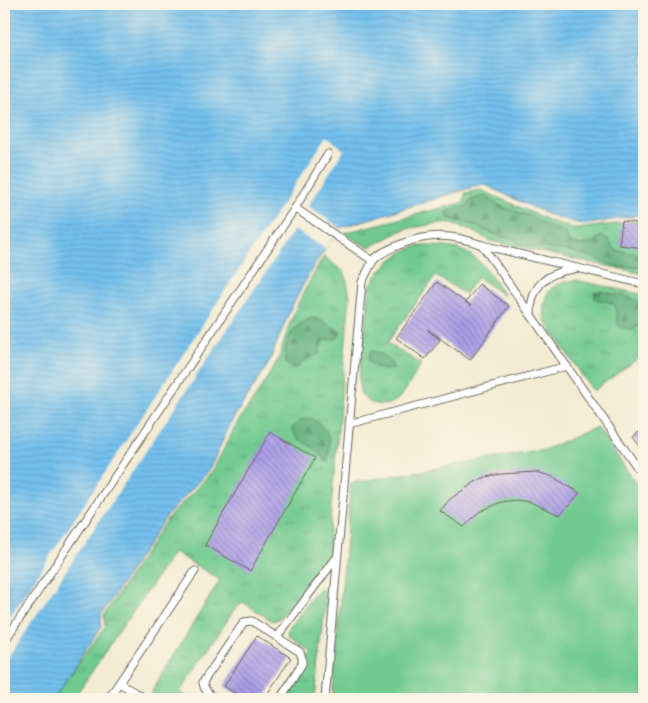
<svg xmlns="http://www.w3.org/2000/svg" width="648" height="703" font-family="'IM FELL French Canon',serif">
	<style>
		.grass { fill: url(#grass-tufts); stroke: #467356 }
		.forest { fill: url(#forest-firs); stroke: #3c654b }
		.garden { fill: #71ca90; stroke: #467356 }
		.water { fill: url(#water-rules); stroke: #486e84 }
		.pier { fill: #f3ecd3 }
		.building { fill: url(#building-back-hatch) }
		.lines { fill: none; stroke-linecap: round; stroke-linejoin: round }
		.service-casing { stroke: #67655c; stroke-width: 9 }
		.service { stroke: #fff; stroke-width: 7 }
	</style>
	<defs>
		<pattern id="grass-tufts" width="24" height="20" patternUnits="userSpaceOnUse" patternTransform="scale(1.25)"><rect width="24" height="20" fill="#71ca90"/><path d="M3 7l-1-3M5 7V3M7 7l1-3M15 17l-1-3M17 17v-4M19 17l1-3" fill="none" stroke="#61ad7c"/></pattern>
		<pattern id="forest-firs" width="22" height="20" patternUnits="userSpaceOnUse" patternTransform="scale(1.25)"><rect width="22" height="20" fill="#5cae7a"/><path d="M5 1l3.5 6h-7zM16 11l3.5 6h-7z" fill="#4b8d63"/></pattern>
		<pattern id="water-rules" width="6" height="5" patternUnits="userSpaceOnUse" patternTransform="scale(1.25)"><rect width="6" height="5" fill="#73c0ed"/><path d="M0 2.5h6" fill="none" stroke="#63a4cb"/></pattern>
		<pattern id="building-back-hatch" width="6" height="6" patternUnits="userSpaceOnUse" patternTransform="scale(1.25)"><rect width="6" height="6" fill="#aa9ee7"/><path d="M-1 5l2 2M0 0l6 6M5-1l2 2" fill="none" stroke="#8a80ba"/></pattern>
	</defs>
	<rect width="100%" height="100%" fill="#fcf5e5"/>
	<filter id="ink" filterUnits="userSpaceOnUse"><feTurbulence type="fractalNoise" baseFrequency=".02" numOctaves="2"/><feDisplacementMap in="SourceGraphic" scale="10" xChannelSelector="R" yChannelSelector="G"/><feConvolveMatrix kernelMatrix="1 2 1 2 8 2 1 2 1" color-interpolation-filters="sRGB"/></filter>
	<filter id="wash" filterUnits="userSpaceOnUse"><feTurbulence type="fractalNoise" baseFrequency=".0096" numOctaves="4" result="noise"/><feDisplacementMap in="SourceGraphic" scale="20" xChannelSelector="R" yChannelSelector="G"/><feGaussianBlur stdDeviation="1.12" result="paint"/><feColorMatrix in="noise" values="0 0 0 0 0 0 0 0 0 0 0 0 0 0 0 0 0 1.4 0 .05"/><feComposite in="paint" operator="in"/></filter>
	<g filter="url(#wash)">
		<rect width="100%" height="100%" fill="#f3ecd3"/>
		<g class="grass">
			<polygon points="481,190 550,221 577,229 644,220 644,274 491,241 475,232 447,222 405,229 370,247 362,244 344,233 465,202 465,193"/>
			<path d="M418,246C469,245 478,254 504,296L477,277L465,294L436,276L387,343L421,364C414,375 408,389 399,398C389,408 369,407 361,394C359,390 360,384 359,379L370,286C382,266 396,252 418,246Z"/>
			<polygon points="324,256 345,273 350,296 329,531 329,553 279,619 272,621 243,602 235,609 180,692 191,699 157,699 152,693 155,686 220,580 174,552 73,699 53,699 105,627 104,615 167,519 212,472 237,423 255,398 279,358 289,325 302,295"/>
			<path d="M576,280L644,295V362L640,357L593,391L545,321C540,295 549,283 576,280Z"/>
			<polygon points="322,588 327,590 315,699 294,699 286,693 312,653 289,635 288,631 290,626 318,589"/>
		</g>
		<g class="forest">
			<path d="M484,196L503,207L530,216L549,227L562,230L567,236L569,242C582,248 590,244 601,236L607,238L615,250L644,255V267H618L574,252L528,246L520,244L514,239L499,236L470,224L448,218L447,211L467,206L471,200Z"/>
			<path d="M601,291C616,295 633,295 644,305L643,323C635,330 627,331 618,325L615,305L609,302L595,299L594,292Z"/>
			<path d="M314,318L328,324L341,332L337,338L324,341L320,347V353C312,358 302,360 298,368L291,367L285,363C283,342 293,322 314,318Z"/>
			<path d="M370,351C383,353 389,357 394,369C382,371 376,369 368,361Z"/>
			<path d="M311,418C331,429 332,441 327,462L314,448L297,438L292,428L301,420Z"/>
		</g>
		<polygon class="garden" points="597,427 644,495 644,699 332,699 351,483 544,450"/>
		<polygon class="water" points="4,4 644,4 644,214 584,225 547,214 483,184 340,228 312,269 290,310 269,363 233,419 209,470 165,518 101,615 101,627 54,699 4,699"/>
		<polygon class="pier" points="327,136 344,150 308,206 340,228 326,249 294,230 4,663 4,626"/>
		<g id="blocks">
			<g class="building">
				<polygon points="622,221 644,224 644,248 619,245"/>
				<polygon points="437,282 471,306 466,302 479,284 509,306 470,360 427,329 440,340 425,359 396,338"/>
				<polygon points="644,428 644,452 633,437"/>
				<polygon points="270,432 315,458 250,571 205,545"/>
				<polygon points="536,472 551,476 580,493 560,515 530,502 516,500 501,502 479,512 464,527 440,511 450,499 475,482 486,477 501,474"/>
				<polygon points="257,636 291,658 264,699 244,699 224,686"/>
			</g>
		</g>
	</g>
	<g filter="url(#ink)">
		<use href="#blocks" fill-opacity="0" stroke="#67655c" stroke-width="1"/>
		<g class="lines">
			<g class="service-casing">
				<g id="service">
					<polyline points="295,208 373,261"/>
					<polyline points="482,245 644,284"/>
					<path d="M531,315C530,286 547,272 574,269"/>
					<polyline points="349,424 567,366"/>
					<polyline points="277,637 337,557"/>
					<polyline points="4,642 295,208 328,154"/>
					<polyline points="119,683 146,699"/>
					<polyline points="108,699 195,571"/>
					<path d="M216,699C209,694 204,691 203,682L244,622L252,621L300,652L302,658V664L280,699"/>
					<path d="M325,699L362,282C366,275 369,267 373,261C379,253 390,249 399,245C429,233 452,234 482,245L644,477"/>
				</g>
			</g>
			<use href="#service" class="service"/>
		</g>
	</g>
	<rect width="648" height="703" fill="none" stroke="#fcf5e5" stroke-width="20"/>
</svg>
